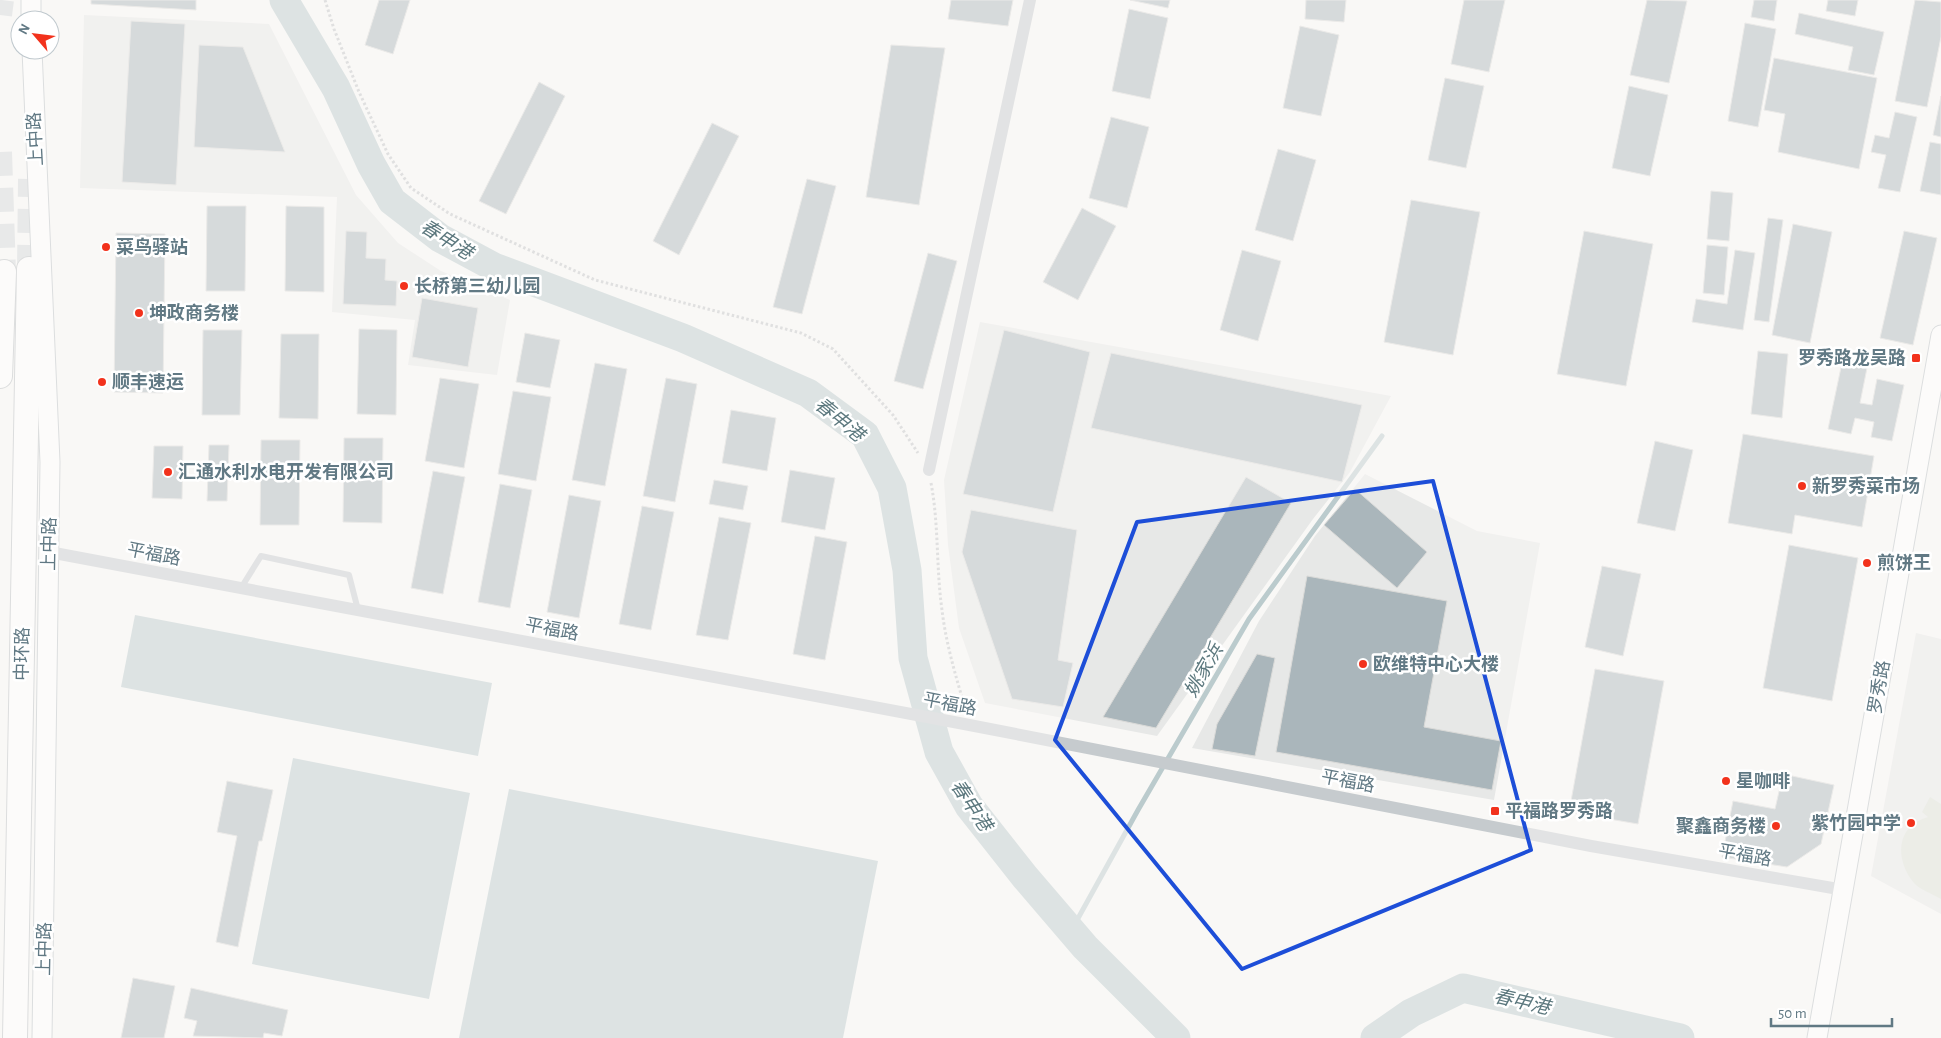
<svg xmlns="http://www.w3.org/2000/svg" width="1941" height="1038" font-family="'Alegreya Sans','Noto Sans SC',sans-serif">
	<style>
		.built { fill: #e7e8e7 }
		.green { fill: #dbe1d6 }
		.water { fill: #bbcbcd }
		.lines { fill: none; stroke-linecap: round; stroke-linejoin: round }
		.stream { stroke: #bbcbcd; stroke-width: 5 }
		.river { stroke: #bbcbcd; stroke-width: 29 }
		.building { fill: #aab6bb; stroke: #dadad8 }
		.highway-tunnel { stroke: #d3d8da; stroke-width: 24; stroke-dasharray: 24 12; stroke-linecap: butt }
		.secondary-casing { stroke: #b8bfc3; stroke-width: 21 }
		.highway-casing { stroke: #b8bdc0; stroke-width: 26 }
		.path { stroke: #c1c4c6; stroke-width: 3; stroke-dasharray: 2.5 2.5; stroke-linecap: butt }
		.lane { stroke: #c6cbce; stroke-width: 6 }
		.street { stroke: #c6cbce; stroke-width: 12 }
		.secondary { stroke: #fff; stroke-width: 19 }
		.highway { stroke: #fff; stroke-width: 24 }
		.marked { fill: none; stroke: #1d4ed8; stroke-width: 4; stroke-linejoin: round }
		.poi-dot { fill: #f2321c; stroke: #fff; stroke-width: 2 }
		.labels { text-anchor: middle; stroke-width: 5; stroke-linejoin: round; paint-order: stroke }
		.street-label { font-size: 18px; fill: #617984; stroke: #fff }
		.poi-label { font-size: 18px; font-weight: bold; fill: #617984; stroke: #fff; text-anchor: start }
		.water-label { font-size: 19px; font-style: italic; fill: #5c787e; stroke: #fff }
	</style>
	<rect width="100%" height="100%" fill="#f9f8f6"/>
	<g class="built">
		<polygon points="84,15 269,24 356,195 398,243 441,271 510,300 497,375 408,365 415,320 332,312 337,197 80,188"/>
		<polygon points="980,322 1391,396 1350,472 1313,519 1157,736 985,703 959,628 948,545 944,480"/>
		<polygon points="1365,474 1477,531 1540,543 1494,800 1192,748 1259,621 1315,536"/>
		<polygon points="1916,633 1941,639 1941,914 1871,876"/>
	</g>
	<path class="green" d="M1930,797L1941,804V899C1933,894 1920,890 1914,883C1895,860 1895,826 1928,817L1922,812Z"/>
	<g class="water">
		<polygon points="135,615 492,683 478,756 121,687"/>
		<polygon points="293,758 470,793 429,999 252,964"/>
		<polygon points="509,789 878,861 843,1038 459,1038"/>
	</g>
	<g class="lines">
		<polyline class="stream" points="1071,931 1138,810 1249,619 1382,436"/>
		<g class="river">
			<polyline points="284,0 336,88 371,164 392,201 440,238 494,267 683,338 808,393 865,435 892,488 907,570 913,658 939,752 969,806 1025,877 1085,947 1176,1038"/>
			<polyline points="1375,1038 1411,1013 1463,988 1680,1038"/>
		</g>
	</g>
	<g class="building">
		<polygon points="91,0 196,0 196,10 91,4"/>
		<polygon points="379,0 410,0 393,54 365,45"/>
		<polygon points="951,0 1013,0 1008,26 948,19"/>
		<polygon points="1130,0 1170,0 1168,8"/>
		<polygon points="1306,0 1346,0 1344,22 1305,19"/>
		<polygon points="1464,0 1505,0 1489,72 1451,64"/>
		<polygon points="1647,0 1687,1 1669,83 1630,75"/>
		<polygon points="1754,0 1777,0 1774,21 1751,17"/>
		<polygon points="1828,0 1858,0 1855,16 1826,11"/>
		<polygon points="1915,0 1941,2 1941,37 1927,107 1895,101"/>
		<polygon points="1129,9 1168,18 1150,99 1112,91"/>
		<polygon points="1799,13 1884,32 1874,75 1848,70 1853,47 1795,34"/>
		<polygon points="131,21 185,24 176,185 122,182"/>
		<polygon points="1745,23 1776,29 1758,127 1728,121"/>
		<polygon points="1300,26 1339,35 1321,116 1283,108"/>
		<polygon points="199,45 243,47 285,152 194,147"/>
		<polygon points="891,45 945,48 919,205 866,197"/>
		<polygon points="1774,58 1877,78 1859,169 1778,152 1785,114 1764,110"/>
		<polygon points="1445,78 1484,86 1466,168 1428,160"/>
		<polygon points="539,82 565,96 506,214 479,201"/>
		<polygon points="1629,86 1668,95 1650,176 1612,168"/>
		<polygon points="1941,96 1941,137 1933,135"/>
		<polygon points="1895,112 1917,117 1900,192 1878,188 1886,155 1871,152 1875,135 1889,138"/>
		<polygon points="1111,117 1149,127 1127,208 1089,198"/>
		<polygon points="712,123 739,136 679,255 653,241"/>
		<polygon points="1930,142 1941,144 1941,195 1920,191"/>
		<polygon points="1278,149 1316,160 1293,241 1255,230"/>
		<polygon points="807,179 836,186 802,314 773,307"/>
		<polygon points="1711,191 1733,193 1729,241 1707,239"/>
		<polygon points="1411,200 1480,212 1453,355 1384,342"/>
		<polygon points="207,206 246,206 245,291 206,291"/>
		<polygon points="286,206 324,207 324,292 285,291"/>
		<polygon points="1082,208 1116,226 1078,300 1043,282"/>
		<polygon points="1768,218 1783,220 1769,322 1754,320"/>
		<polygon points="1793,224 1832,232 1810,343 1772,335"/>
		<polygon points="346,231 367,232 366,258 386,259 385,280 397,281 396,306 343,304"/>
		<polygon points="1584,231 1653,244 1626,386 1557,374"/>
		<polygon points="1904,231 1937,238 1913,345 1880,338"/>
		<polygon points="116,233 165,234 163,393 114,392"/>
		<polygon points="1707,245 1728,247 1724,295 1703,293"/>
		<polygon points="1242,250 1281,261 1258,341 1220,330"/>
		<polygon points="1735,250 1755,253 1743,330 1692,322 1696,299 1727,304"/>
		<polygon points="928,253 957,261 923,389 894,381"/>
		<polygon points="422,298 478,308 468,367 412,357"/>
		<polygon points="359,329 397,330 396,415 357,414"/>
		<polygon points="203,330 242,330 240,415 202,415"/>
		<polygon points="1004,330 1090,352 1053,512 963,494"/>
		<polygon points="525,333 560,340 550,388 516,382"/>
		<polygon points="281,334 319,334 318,419 279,418"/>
		<polygon points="1758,351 1788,354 1782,418 1751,414"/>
		<polygon points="1111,353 1362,405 1342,482 1091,428"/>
		<polygon points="1843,358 1868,363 1860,403 1872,405 1877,379 1904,385 1892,441 1871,437 1874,422 1855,418 1851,434 1828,429"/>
		<polygon points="595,363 627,369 605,486 572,480"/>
		<polygon points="440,378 479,384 464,468 425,461"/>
		<polygon points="666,378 697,384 675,502 643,496"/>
		<polygon points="513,391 551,397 536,481 498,474"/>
		<polygon points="731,410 776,418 767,471 722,463"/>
		<polygon points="1743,434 1874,456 1862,527 1795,515 1792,534 1728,523"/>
		<polygon points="344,438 383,438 382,523 343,522"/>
		<polygon points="261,440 300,440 299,525 260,525"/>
		<polygon points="1655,441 1693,450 1675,531 1637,523"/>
		<polygon points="209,445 229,445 227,501 207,501"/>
		<polygon points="154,446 183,446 182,499 152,498"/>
		<polygon points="790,470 835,478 825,530 781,522"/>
		<polygon points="433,471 465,477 443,594 411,588"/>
		<polygon points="1246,477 1291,503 1156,728 1103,717"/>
		<polygon points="714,480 748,486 743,510 709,504"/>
		<polygon points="500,484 532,490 510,608 478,602"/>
		<polygon points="1355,489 1427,552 1397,588 1324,525"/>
		<polygon points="569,495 601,501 579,618 547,612"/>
		<polygon points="642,506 674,512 651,630 619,624"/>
		<polygon points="971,510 1077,530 1058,660 1073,663 1063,707 1012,699 962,552"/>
		<polygon points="719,517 751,523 728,640 696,635"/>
		<polygon points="815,536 847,542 825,660 793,654"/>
		<polygon points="1789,545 1858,558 1832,701 1763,688"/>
		<polygon points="1602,566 1641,574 1623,656 1585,647"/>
		<polygon points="1307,576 1447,601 1424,727 1501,741 1492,790 1276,752"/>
		<polygon points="1257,654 1275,658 1255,756 1212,749 1217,724"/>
		<polygon points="1595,669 1664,681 1638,824 1569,812"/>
		<polygon points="1783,774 1834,785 1821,844 1787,867 1722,857 1733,801 1775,809"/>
		<polygon points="227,781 273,790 262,841 259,841 238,947 216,942 237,836 217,832"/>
		<polygon points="133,978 175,986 164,1038 121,1038"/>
		<polygon points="191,988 288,1010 282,1036 264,1033 263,1038 193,1036 197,1021 184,1018"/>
	</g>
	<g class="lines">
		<g class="highway-tunnel">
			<polyline points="0,15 2,0"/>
			<polyline points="0,152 4,272"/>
			<polyline points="29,269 30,179"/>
		</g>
		<g class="secondary-casing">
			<g id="secondary">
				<polyline points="31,0 31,20"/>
				<polyline points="32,50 50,462 42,1038"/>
				<polyline points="1817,1038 1941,335"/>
			</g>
		</g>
		<g class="highway-casing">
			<g id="highway">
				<polyline points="0,376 4,272"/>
				<polyline points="15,1038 29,269"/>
			</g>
		</g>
		<g class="path">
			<polyline points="325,0 334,29 359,92 388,154 411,188 450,214 595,280 801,333 833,349 893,415 918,453"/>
			<path d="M931,483C939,525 936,568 942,610C946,644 956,677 966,711"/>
		</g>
		<polyline class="lane" points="241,588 261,556 349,575 358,610"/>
		<g class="street">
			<polyline points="929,470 1030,0"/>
			<polyline points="49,552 959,723 1591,846 1844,890"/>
		</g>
		<use href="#secondary" class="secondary"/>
		<use href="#highway" class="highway"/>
	</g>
	<path d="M0 0H1941V1038H0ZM1433,481L1531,850L1242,969L1055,740L1137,522Z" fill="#f9f8f6" fill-opacity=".55" fill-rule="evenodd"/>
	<path class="marked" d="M1433,481L1531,850L1242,969L1055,740L1137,522Z"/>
	<g class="poi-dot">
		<circle cx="106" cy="247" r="5"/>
		<circle cx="404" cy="286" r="5"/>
		<circle cx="139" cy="313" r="5"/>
		<rect x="1911" y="353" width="10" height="10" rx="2.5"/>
		<circle cx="102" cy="382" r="5"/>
		<circle cx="168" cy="472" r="5"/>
		<circle cx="1802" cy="486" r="5"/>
		<circle cx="1867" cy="563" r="5"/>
		<circle cx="1363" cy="664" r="5"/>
		<circle cx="1726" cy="781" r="5"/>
		<rect x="1490" y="806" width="10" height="10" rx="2.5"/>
		<circle cx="1911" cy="823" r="5"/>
		<circle cx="1776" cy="826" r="5"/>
	</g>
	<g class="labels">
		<g class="street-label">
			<text transform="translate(35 139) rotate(-93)" y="6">上中路</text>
			<text transform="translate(49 544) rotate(-89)" y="6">上中路</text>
			<text transform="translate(154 554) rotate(11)" y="6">平福路</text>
			<text transform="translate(552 629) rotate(11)" y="6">平福路</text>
			<text transform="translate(22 654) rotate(-89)" y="6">中环路</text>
			<text transform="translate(1879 687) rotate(-80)" y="6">罗秀路</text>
			<text transform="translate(950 704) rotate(11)" y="6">平福路</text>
			<text transform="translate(1348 781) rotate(11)" y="6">平福路</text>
			<text transform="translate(1745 855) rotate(10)" y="6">平福路</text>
			<text transform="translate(44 949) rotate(-89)" y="6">上中路</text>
		</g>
		<g class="poi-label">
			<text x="116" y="253">菜鸟驿站</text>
			<text x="414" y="292">长桥第三幼儿园</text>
			<text x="149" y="319">坤政商务楼</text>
			<text x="1906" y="364" text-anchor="end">罗秀路龙吴路</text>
			<text x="112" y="388">顺丰速运</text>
			<text x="178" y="478">汇通水利水电开发有限公司</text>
			<text x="1812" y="492">新罗秀菜市场</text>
			<text x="1877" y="569">煎饼王</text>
			<text x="1373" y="670">欧维特中心大楼</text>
			<text x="1736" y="787">星咖啡</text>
			<text x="1505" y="817">平福路罗秀路</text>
			<text x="1901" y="829" text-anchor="end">紫竹园中学</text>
			<text x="1766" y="832" text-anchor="end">聚鑫商务楼</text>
		</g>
		<g class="water-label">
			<text transform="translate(447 239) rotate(32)" y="7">春申港</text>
			<text transform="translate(840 419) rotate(39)" y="7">春申港</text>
			<text transform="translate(1203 670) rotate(-60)" y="7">姚家浜</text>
			<text transform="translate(972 805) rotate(56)" y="7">春申港</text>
			<text transform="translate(1522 1001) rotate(13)" y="7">春申港</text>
		</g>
	</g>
	<g transform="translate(35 35) rotate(298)"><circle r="24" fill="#ffffff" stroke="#c0c9ce"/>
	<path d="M0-4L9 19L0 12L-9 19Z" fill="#f2321c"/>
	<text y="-8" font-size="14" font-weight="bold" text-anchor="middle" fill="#617984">N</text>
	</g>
	<path d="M1771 1018v8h121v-8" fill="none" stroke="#617984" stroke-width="2.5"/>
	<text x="1778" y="1018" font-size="15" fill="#617984" stroke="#ffffff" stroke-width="4" paint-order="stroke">50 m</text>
</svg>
